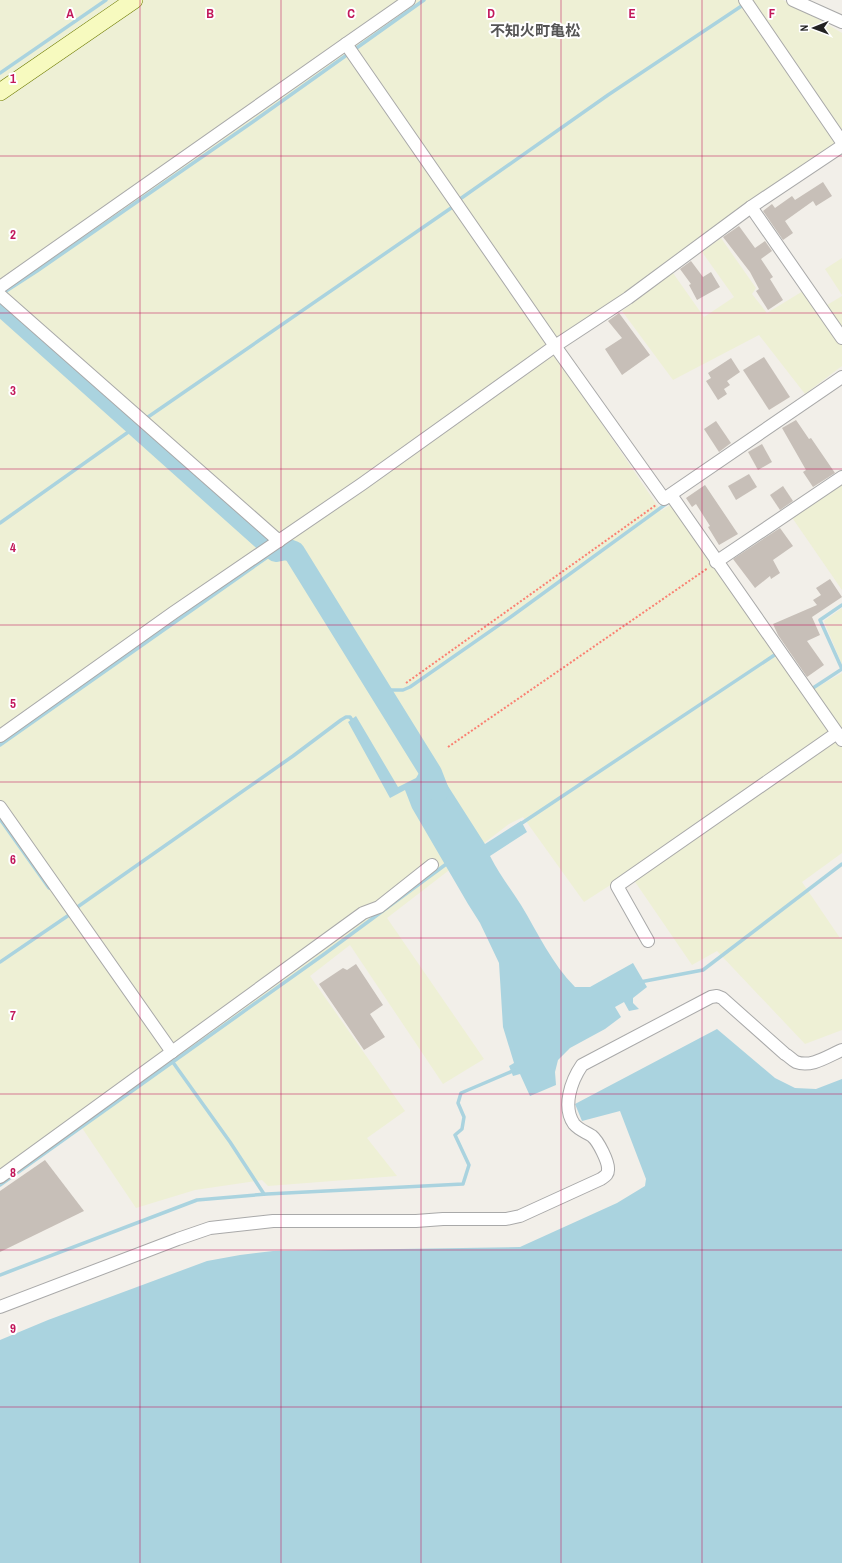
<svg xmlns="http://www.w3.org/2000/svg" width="842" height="1563" font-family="'Archivo Narrow','Noto Sans JP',sans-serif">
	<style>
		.farmland { fill: #eef0d5 }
		.water { fill: #aad3df }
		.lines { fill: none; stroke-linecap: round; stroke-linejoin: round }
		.stream { stroke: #aad3df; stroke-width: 3.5 }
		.river { stroke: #aad3df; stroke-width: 22 }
		.building { fill: #c7bfb8 }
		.street-casing { stroke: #a9a9a9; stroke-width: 14 }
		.secondary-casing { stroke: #707d05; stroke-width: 18 }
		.path { stroke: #fa8072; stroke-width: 2; stroke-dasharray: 2 2; stroke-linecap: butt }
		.street { stroke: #fff; stroke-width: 12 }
		.secondary { stroke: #f7fabf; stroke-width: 17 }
		.grid { fill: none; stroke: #c2185b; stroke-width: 1; stroke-opacity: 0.55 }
		.labels { text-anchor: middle; stroke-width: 4; stroke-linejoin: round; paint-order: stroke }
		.quarter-label { font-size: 15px; font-weight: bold; fill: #555; stroke: #fff }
		.grid-label { font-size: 13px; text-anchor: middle; font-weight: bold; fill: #c2185b; stroke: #fff; stroke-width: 4; stroke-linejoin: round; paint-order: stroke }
	</style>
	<rect width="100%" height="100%" fill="#f2efe9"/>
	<g class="farmland">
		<polygon points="0,0 783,0 798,7 842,33 842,138 550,347 661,511 673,503 805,694 842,673 842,853 802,882 840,938 842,936 842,1030 805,1044 717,951 692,965 629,873 584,902 523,817 509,824 387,918 484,1059 443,1084 350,945 310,976 405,1111 367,1138 397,1176 268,1186 262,1180 195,1190 136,1208 74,1116 69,1119 70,1121 0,1172"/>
		<polygon points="721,238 756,288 752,294 767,313 803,291 817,311 842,296 842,366 805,394 759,335 673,380 622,311 673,273 704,317 734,297 702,252"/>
		<polygon points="842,258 842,295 825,269"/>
		<polygon points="842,481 842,590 791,516"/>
		<polygon points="842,608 842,665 824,621"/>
	</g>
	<g class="water">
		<path d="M356,716L398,787L416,778L422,768L432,761L485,844L521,821L527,832L490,856C499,874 511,889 521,905C538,933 552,964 575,987H590L633,963L647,987L633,998V1003L639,1009L629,1011L624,1002L615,1007L621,1017L605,1029L570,1048L558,1060L555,1072L556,1085L530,1096L520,1074L513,1076L509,1066L514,1063L503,1027L499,963L480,923L468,904L412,808L405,790L390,798L348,722Z"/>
		<polygon points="717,1029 775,1078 795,1088 816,1089 842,1079 842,1563 0,1563 0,1340 48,1320 207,1261 240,1255 273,1251 520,1247 617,1203 645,1186 646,1179 620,1111 582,1121 575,1104"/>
	</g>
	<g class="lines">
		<g class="stream">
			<polyline points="0,73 106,0"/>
			<polyline points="460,199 608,95 743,5"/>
			<polyline points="3,293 37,271 254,121 424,0"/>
			<polyline points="148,417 454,206"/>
			<polyline points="0,523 141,423"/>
			<polyline points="380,690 403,690 410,687 512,616 670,501"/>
			<polyline points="810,690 842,669 820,620 842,605"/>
			<polyline points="0,745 276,551"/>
			<polyline points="0,819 49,888"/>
			<polyline points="519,825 776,654 778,656"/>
			<polyline points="0,962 69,915 76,908 293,756 341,720 346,717 350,717 354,723"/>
			<polyline points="640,982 703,970 842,864"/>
			<polyline points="172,1061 230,1142 264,1194"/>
			<polyline points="0,1185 323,955 449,862"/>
			<polyline points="0,1275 197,1200 267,1194 463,1184 469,1165 455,1135 462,1129 464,1117 458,1103 461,1093 515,1070"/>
		</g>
		<polyline class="river" points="0,304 276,551 286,549 294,552 431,773 438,791"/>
	</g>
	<g class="building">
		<polygon points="823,182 832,196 816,206 813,201 785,221 793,233 783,240 763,211 772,204 775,208 792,196 795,200"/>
		<polygon points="739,226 755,248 765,241 772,251 761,259 773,277 770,279 783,300 768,310 756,291 759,289 750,272 723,237"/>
		<polygon points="691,261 703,277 711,272 720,287 697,300 689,285 691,284 680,269"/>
		<polygon points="619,313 650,355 622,375 605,349 622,338 608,321"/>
		<polygon points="764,357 790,397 769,410 743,370"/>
		<polygon points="731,358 740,372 727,381 730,385 724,389 727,394 718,400 706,381 711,378 708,373"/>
		<polygon points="796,420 809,439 811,438 835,473 813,487 803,472 806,470 782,428"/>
		<polygon points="716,421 731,443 719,452 704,429"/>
		<polygon points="762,444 772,462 758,470 748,452"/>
		<polygon points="749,474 757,487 736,500 728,486"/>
		<polygon points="705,485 738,534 719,545 708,527 710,526 696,504 692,507 686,498"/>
		<polygon points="783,486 793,501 780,510 770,495"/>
		<polygon points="780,528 793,546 773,560 780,573 771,579 770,576 755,588 733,559"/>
		<polygon points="830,579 842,597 812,617 820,635 807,641 824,665 807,677 778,635 773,624 817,605 813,600 821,595 816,588"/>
		<polygon points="356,964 383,1005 370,1014 385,1037 364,1050 319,984 343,968 347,970"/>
		<polygon points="45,1160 84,1211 0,1252 0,1191"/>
	</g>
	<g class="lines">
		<g class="street-casing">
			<g id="street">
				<polyline points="745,0 842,142"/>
				<polyline points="793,0 842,22"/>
				<polyline points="346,44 409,0"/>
				<polyline points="751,207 842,338"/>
				<polyline points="0,287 346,44 555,346 664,499 842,377"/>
				<polyline points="0,295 279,541"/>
				<polyline points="671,495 842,740"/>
				<polyline points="716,562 842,477"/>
				<polyline points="0,736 173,613 362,484 555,346 628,298 751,207 842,146"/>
				<polyline points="0,807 172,1052"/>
				<polyline points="648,941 617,886 837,733"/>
				<polyline points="0,1177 363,913 379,907 432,865"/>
				<path d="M0,1307L178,1239L210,1228L273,1221H416L443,1219H506L520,1216L601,1179C605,1176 608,1175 608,1170C609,1162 598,1141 592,1136C586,1132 579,1130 574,1124C562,1107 571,1081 582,1065L711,997L717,996L722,998L785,1054C789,1056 792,1060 796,1062C811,1068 828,1056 842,1050"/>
			</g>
		</g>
		<g class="secondary-casing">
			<polyline id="secondary" points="0,92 134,0"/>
		</g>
		<g class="path">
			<polyline points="406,683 656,505"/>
			<polyline points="448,747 708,568"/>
		</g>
		<use href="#street" class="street"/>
		<use href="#secondary" class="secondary"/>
	</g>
	<path class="grid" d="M140,0V1563M281,0V1563M421,0V1563M561,0V1563M702,0V1563M0,156H842M0,313H842M0,469H842M0,625H842M0,782H842M0,938H842M0,1094H842M0,1250H842M0,1407H842"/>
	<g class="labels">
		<g class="quarter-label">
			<text x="535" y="36">不知火町亀松</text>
		</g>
	</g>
	<g class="grid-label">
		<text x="70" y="18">A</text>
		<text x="210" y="18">B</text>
		<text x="351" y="18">C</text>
		<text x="491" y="18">D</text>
		<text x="632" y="18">E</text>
		<text x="772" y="18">F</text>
		<text x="13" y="83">1</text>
		<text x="13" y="239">2</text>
		<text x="13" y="395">3</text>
		<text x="13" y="552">4</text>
		<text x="13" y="708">5</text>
		<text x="13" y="864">6</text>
		<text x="13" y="1020">7</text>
		<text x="13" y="1177">8</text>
		<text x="13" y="1333">9</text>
	</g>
	<g transform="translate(814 28) rotate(269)" stroke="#ffffff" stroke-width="3" paint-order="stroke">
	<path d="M0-3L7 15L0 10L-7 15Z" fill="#222222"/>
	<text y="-6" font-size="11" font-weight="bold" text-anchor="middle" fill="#222222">N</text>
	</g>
</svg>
